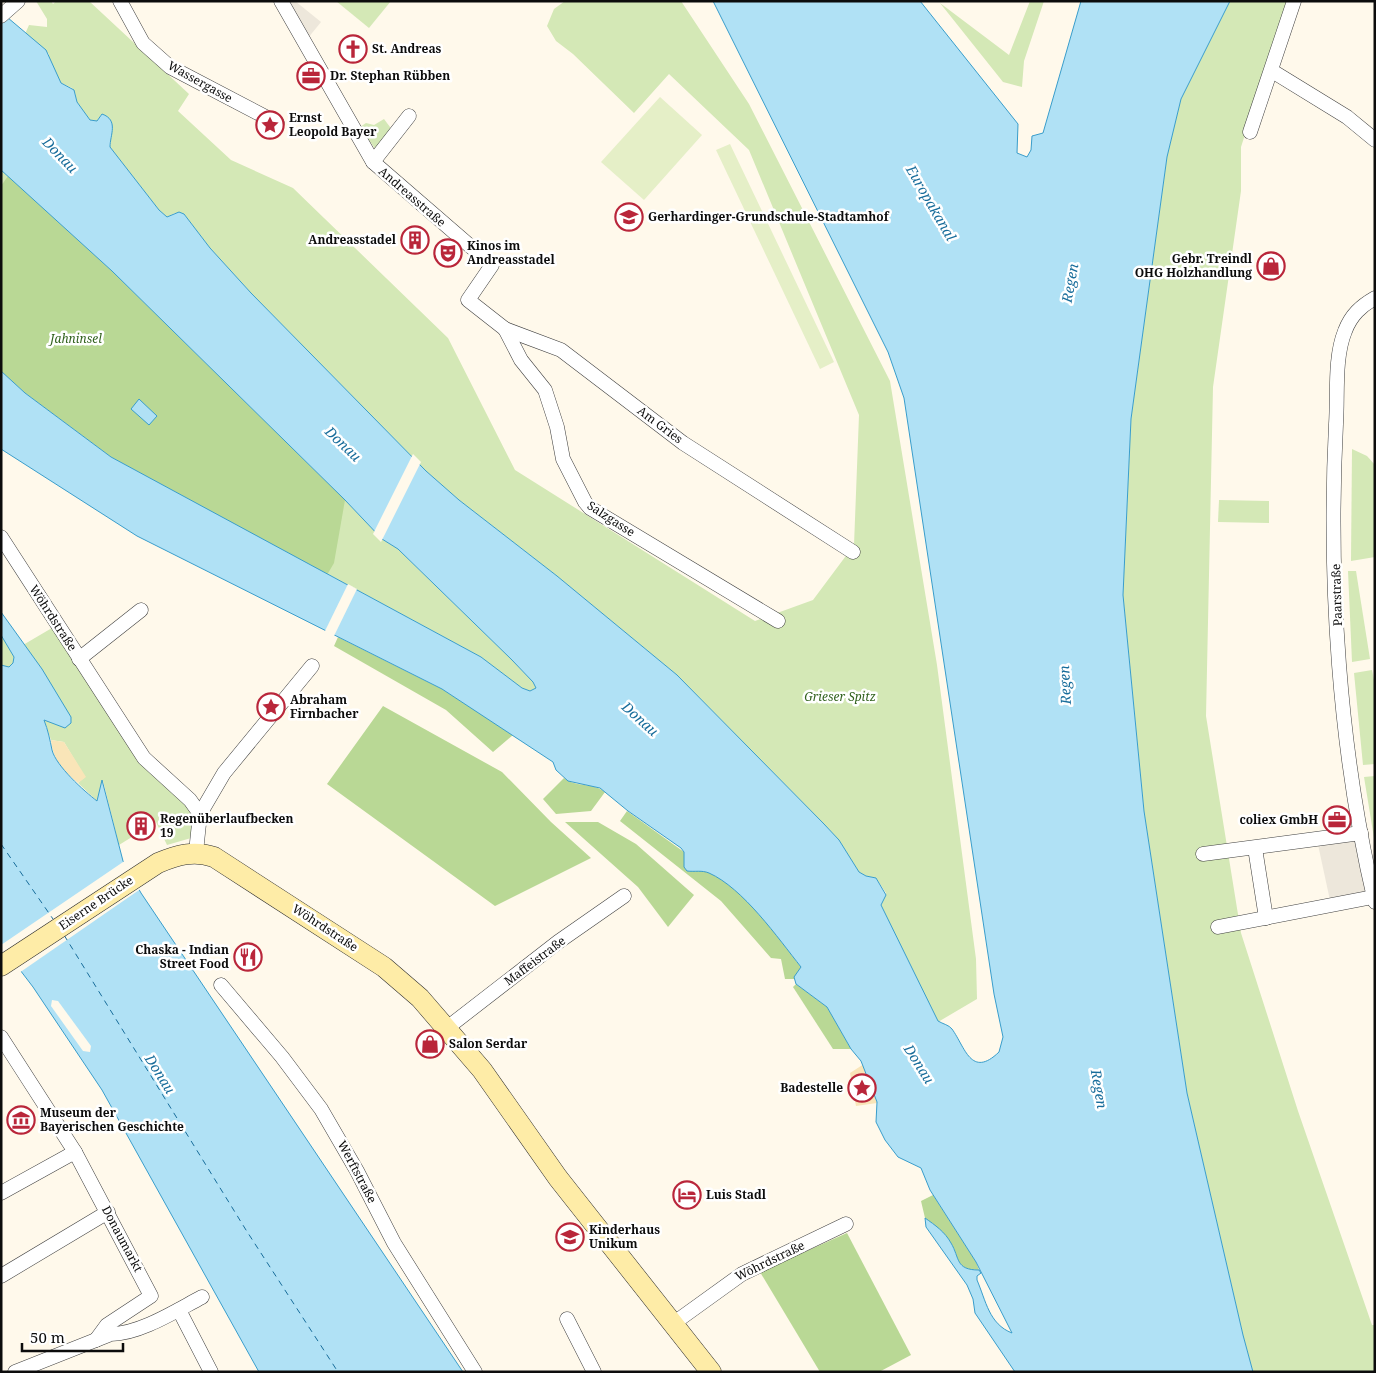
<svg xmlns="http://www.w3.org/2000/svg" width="1376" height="1373" font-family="'Noto Serif',serif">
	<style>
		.green { fill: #d4e8b6 }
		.forest { fill: #b9d895 }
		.sand { fill: #f9e5b8 }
		.pitch { fill: #e5efc7 }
		.plaza { fill: #ede7db }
		.water { fill: #b0e1f5; stroke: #399dcb }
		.pier { fill: #fff9eb }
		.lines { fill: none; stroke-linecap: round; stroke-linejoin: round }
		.ferry { stroke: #186d9b; stroke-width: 1; stroke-dasharray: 6 5; stroke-linecap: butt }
		.street-casing { stroke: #3f3f3f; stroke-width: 15 }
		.secondary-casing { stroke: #2e2e2e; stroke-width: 21 }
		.street { stroke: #fff; stroke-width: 14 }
		.secondary { stroke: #feeca7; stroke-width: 20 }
		.labels { text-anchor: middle; stroke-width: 5; stroke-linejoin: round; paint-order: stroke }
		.poi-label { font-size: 12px; font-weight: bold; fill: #0c0c0c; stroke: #fff; text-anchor: start }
		.street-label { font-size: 12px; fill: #0c0c0c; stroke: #fff }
		.park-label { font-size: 12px; font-style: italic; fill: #32621e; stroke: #fff }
		.water-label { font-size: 14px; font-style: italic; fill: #186d9b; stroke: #fff }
	</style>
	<rect width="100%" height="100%" fill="#fff9eb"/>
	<g class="green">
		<polygon points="36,1 51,1 53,4 56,1 89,1 189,94 178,111 231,160 293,188 448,338 515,470 755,621 813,600 854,545 859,415 749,150 669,74 634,113 573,54 556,41 547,26 554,9 565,1 681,1 749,104 890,381 937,665 976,959 977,999 938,1022 881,905 886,893 876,878 866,876 859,872 839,840 824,824 677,675 557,576 459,500 426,471 251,293 210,248 184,214 175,213 167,217 159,210 110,147 112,123 109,118 101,115 97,121 90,120 77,102 75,93 72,88 61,83 49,60 49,54 25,34 29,25 47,27 47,19"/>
		<polygon points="336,1 391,1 369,28"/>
		<polygon points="1030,1 1044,1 1024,61 1022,87 1003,82 940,3 1009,55"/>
		<polygon points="1230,1 1288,1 1241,147 1241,191 1213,387 1206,716 1241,933 1298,1111 1372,1325 1375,1325 1375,1372 1253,1372 1243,1335 1187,1093 1144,811 1123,595 1131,419 1167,157 1181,99"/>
		<polygon points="384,119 393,131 376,150 360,127 366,123 374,125"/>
		<polygon points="1,170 112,271 345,500 382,539 398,549 512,660 533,682 536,688 530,691 522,688 481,657 111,457 1,371"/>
		<polygon points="1352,449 1367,456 1375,465 1375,557 1351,561"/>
		<polygon points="1219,500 1269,501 1269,523 1218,522"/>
		<polygon points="1348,571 1356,571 1370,659 1352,662"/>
		<polygon points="57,625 144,758 190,800 198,836 167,845 156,822 119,845 103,781 97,801 78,783 85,777 64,742 51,740 44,719 65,728 42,669 23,645"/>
		<polygon points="1,635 14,657 13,663 9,668 1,665"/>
		<polygon points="1372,670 1375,685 1375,764 1363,765 1354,673"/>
		<polygon points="1375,776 1375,844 1364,777"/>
	</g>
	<g class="forest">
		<polygon points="8,176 112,271 345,500 334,563 327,575 111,457 25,393 1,371 1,186"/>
		<polygon points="338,637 442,689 513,735 493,752 446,710 334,646"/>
		<polygon points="383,706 502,772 551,822 591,858 495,906 327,784"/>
		<path d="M564,778C577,788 592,782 605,792L591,811L556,814L543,799Z"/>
		<path d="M627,811L684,852L685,869C693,871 702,870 710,873C746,891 777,936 801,967L794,979H785L781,959L771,958L721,901L620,821Z"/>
		<polygon points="565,822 598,822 636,844 694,895 668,927 638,887"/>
		<polygon points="796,984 827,1007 851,1049 833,1049 793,987"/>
		<path d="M933,1195L976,1262L979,1270C955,1270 960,1258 951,1243C945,1232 934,1225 925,1218L921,1201Z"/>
		<polygon points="847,1233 911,1355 879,1372 820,1372 760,1272"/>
	</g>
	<g class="sand">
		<path d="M51,740L64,742L86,777L78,783C64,772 52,758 51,740Z"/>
		<polygon points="864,1064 877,1103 856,1106 850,1073"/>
	</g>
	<g class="pitch">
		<polygon points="660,97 702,135 644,200 601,162"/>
		<polygon points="730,144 834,362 820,369 716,150"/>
	</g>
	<g class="plaza">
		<polygon points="289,1 295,1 321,22 308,38"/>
		<polygon points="1361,833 1373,897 1331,905 1317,840"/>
	</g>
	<g class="water">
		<path d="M713,1H920L1018,124L1017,153L1027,157L1031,150L1032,136L1043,133L1081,1H1230L1181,99L1167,157L1131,419L1123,595L1144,811L1187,1093L1243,1335L1253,1372H1015L975,1313L973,1299L967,1285L926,1227L925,1218C935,1225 945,1232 951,1243C960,1258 955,1270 979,1270L981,1273L977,1276V1280C986,1301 989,1324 1012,1333L976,1262L930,1190L921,1168L898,1157L885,1140L876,1122L877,1102L861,1061L851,1049L827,1007L796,984L794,977L801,967C778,938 743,888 709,873C702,870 695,872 687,871L684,867V852L681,848L628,811L600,788L568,781L556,770L553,762L442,689L137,536L1,449V371L25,393L111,457L481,657L522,688L530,691L536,688L533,682L512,660L398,549L382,539L345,500L112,271L1,170V12L46,50L61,83L74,90L77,102L90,120L97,121L102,114C119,120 110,135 110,147L159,210L167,217L179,212L184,214L210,248L251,293L426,471L459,500L557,576L677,675L824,824L839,840L859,872L866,876L876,878L886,895L881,905L938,1021C943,1024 949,1025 952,1029C965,1047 971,1079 999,1052L1003,1037L994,994L904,398L888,352Z"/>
		<polygon points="139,399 157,416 149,425 131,409"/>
		<path d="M1,612L42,669L71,717V723L65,728L44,720C48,730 50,740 52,750C56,766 84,791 97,801L102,780L123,861L141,893L463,1372H259L102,1090L33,987L1,945V665L9,667L13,663L14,657L1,635Z"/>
	</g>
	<g class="pier">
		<polygon points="413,454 421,462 381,542 373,534"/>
		<polygon points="348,584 357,589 333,638 324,633"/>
		<polygon points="126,860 142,888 19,973 1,949 1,945"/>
		<polygon points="52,1000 58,1001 91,1046 90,1052 83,1051 51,1006"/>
	</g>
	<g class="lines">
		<g class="ferry">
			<polyline points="1,844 53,919"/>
			<polyline points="64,935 246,1230 338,1372"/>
		</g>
		<g class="street-casing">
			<g id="street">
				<polyline points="120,1 143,43 170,67 277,123"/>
				<polyline points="281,1 373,162 492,265 468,300 505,329 561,350 683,443 853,552"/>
				<polyline points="1,16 18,1"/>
				<polyline points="1272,71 1347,117 1375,140"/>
				<polyline points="1250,132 1294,1"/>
				<polyline points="373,162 409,116"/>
				<path d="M1375,298C1361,306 1351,315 1345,331C1334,358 1338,395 1336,424C1328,579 1339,751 1375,902"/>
				<polyline points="505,329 521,360 545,390 557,427 563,459 585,502 590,508 778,621"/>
				<polyline points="1,537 144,758 190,800 200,814 196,852"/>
				<polyline points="79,659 141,610"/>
				<polyline points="200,814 224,773 312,666"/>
				<polyline points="1255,848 1266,918"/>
				<polyline points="1203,854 1361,833"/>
				<polyline points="1218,927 1373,897"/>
				<polyline points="221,985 282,1057 321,1109 357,1171 394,1243 475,1372"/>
				<polyline points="447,1028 558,942 624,896"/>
				<polyline points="1,1037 75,1152 151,1296 107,1325 96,1340"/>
				<polyline points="1,1193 75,1152"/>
				<polyline points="1,1276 108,1212"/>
				<polyline points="179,1310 211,1372"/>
				<polyline points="567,1319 594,1372"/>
				<polyline points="674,1323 742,1274 846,1224"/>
				<path d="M15,1372L111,1334C140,1334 177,1310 202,1297"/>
			</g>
		</g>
		<g class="secondary-casing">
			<path id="secondary" d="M1,966L158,863C177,855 194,850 214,857L384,967L420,998L482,1070L558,1178L711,1372"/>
		</g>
		<use href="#street" class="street"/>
		<use href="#secondary" class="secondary"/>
	</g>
	<defs>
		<g id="church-ring" transform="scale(1.4375)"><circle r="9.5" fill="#fff" stroke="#b9263a" stroke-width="1.5"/><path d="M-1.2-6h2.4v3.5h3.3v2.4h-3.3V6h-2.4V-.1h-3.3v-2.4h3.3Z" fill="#b9263a"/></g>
		<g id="office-ring" transform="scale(1.4375)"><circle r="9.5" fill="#fff" stroke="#b9263a" stroke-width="1.5"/><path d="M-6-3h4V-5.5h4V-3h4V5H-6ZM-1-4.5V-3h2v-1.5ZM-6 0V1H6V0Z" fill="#b9263a"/></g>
		<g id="sight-ring" transform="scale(1.4375)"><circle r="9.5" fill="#fff" stroke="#b9263a" stroke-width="1.5"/><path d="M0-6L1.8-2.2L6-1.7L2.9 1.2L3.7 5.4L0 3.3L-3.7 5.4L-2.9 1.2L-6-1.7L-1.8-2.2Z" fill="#b9263a"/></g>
		<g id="school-ring" transform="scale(1.4375)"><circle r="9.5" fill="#fff" stroke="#b9263a" stroke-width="1.5"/><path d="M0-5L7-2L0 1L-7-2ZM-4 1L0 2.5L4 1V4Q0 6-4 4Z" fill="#b9263a"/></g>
		<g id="building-ring" transform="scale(1.4375)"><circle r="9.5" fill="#fff" stroke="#b9263a" stroke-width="1.5"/><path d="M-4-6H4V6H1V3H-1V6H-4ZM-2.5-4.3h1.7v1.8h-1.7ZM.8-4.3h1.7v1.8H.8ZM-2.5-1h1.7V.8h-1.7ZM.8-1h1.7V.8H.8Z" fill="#b9263a"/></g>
		<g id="theatre-ring" transform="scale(1.4375)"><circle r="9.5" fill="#fff" stroke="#b9263a" stroke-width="1.5"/><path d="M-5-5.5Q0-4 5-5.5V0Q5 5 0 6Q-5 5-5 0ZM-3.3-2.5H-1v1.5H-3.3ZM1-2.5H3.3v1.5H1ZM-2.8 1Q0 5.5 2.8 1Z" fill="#b9263a"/></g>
		<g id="shop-ring" transform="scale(1.4375)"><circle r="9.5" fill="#fff" stroke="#b9263a" stroke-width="1.5"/><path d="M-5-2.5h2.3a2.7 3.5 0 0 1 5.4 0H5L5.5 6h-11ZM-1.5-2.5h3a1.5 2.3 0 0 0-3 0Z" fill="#b9263a"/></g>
		<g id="restaurant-ring" transform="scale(1.4375)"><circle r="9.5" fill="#fff" stroke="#b9263a" stroke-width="1.5"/><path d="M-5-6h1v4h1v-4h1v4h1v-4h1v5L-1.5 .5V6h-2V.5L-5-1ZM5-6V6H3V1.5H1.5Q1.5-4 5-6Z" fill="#b9263a"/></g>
		<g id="museum-ring" transform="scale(1.4375)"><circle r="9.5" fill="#fff" stroke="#b9263a" stroke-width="1.5"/><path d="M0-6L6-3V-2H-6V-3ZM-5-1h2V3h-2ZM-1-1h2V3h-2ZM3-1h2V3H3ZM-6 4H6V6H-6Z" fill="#b9263a"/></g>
		<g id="hotel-ring" transform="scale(1.4375)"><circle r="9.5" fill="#fff" stroke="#b9263a" stroke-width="1.5"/><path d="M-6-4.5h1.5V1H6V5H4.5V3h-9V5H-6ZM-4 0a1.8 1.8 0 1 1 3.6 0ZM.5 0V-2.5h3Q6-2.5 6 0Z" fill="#b9263a"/></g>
	</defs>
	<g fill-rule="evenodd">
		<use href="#church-ring" x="353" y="49"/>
		<use href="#office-ring" x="311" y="76"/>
		<use href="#sight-ring" x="270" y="125"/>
		<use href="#school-ring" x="629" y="217"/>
		<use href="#building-ring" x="415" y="240"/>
		<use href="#theatre-ring" x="448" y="253"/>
		<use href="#shop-ring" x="1271" y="266"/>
		<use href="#sight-ring" x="271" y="707"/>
		<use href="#office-ring" x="1337" y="820"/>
		<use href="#building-ring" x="141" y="826"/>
		<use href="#restaurant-ring" x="248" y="957"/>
		<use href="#shop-ring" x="430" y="1044"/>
		<use href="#sight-ring" x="862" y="1088"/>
		<use href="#museum-ring" x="21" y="1120"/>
		<use href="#hotel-ring" x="687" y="1195"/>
		<use href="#school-ring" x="570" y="1237"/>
	</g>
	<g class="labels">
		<g class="poi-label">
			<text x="372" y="53">St. Andreas</text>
			<text x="330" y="80">Dr. Stephan Rübben</text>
			<text x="289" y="122">Ernst<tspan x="289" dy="14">Leopold Bayer</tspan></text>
			<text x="648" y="221">Gerhardinger-Grundschule-Stadtamhof</text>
			<text x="396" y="244" text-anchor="end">Andreasstadel</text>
			<text x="467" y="250">Kinos im<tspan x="467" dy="14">Andreasstadel</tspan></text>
			<text x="1252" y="263" text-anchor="end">Gebr. Treindl<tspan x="1252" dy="14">OHG Holzhandlung</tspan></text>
			<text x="290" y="704">Abraham<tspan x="290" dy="14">Firnbacher</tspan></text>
			<text x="160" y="823">Regenüberlaufbecken<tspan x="160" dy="14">19</tspan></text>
			<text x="1318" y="824" text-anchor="end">coliex GmbH</text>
			<text x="229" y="954" text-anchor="end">Chaska - Indian<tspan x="229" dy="14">Street Food</tspan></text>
			<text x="449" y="1048">Salon Serdar</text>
			<text x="843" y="1092" text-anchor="end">Badestelle</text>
			<text x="40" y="1117">Museum der<tspan x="40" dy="14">Bayerischen Geschichte</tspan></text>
			<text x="706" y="1199">Luis Stadl</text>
			<text x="589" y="1234">Kinderhaus<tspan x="589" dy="14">Unikum</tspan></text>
		</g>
		<g class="street-label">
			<text transform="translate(200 82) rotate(29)" y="4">Wassergasse</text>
			<text transform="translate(412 197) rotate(41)" y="4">Andreasstraße</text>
			<text transform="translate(660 425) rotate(37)" y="4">Am Gries</text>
			<text transform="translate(611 519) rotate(33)" y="4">Salzgasse</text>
			<text transform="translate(1337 595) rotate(-92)" y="4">Paarstraße</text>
			<text transform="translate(53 618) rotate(57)" y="4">Wöhrdstraße</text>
			<text transform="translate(96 903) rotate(-34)" y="4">Eiserne Brücke</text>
			<text transform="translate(325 928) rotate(33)" y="4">Wöhrdstraße</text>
			<text transform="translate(535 961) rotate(-37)" y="4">Maffeistraße</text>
			<text transform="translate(357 1172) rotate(62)" y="4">Werftstraße</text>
			<text transform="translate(122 1239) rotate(62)" y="4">Donaumarkt</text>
			<text transform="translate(770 1261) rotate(-26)" y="4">Wöhrdstraße</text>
		</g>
		<g class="park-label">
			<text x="76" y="343">Jahninsel</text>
			<text x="840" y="701">Grieser Spitz</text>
		</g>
		<g class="water-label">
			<text transform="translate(60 155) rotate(46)" y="5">Donau</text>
			<text transform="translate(931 203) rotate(60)" y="5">Europakanal</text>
			<text transform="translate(1070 283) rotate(-80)" y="5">Regen</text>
			<text transform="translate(343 444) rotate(44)" y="5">Donau</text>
			<text transform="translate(1065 685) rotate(-93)" y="5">Regen</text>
			<text transform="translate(640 719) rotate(42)" y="5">Donau</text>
			<text transform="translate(919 1064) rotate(58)" y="5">Donau</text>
			<text transform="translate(160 1074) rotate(58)" y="5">Donau</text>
			<text transform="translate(1099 1089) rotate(80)" y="5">Regen</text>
		</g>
	</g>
	<rect width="1376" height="1373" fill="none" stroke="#0c0c0c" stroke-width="5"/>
	<path d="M22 1343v8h101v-8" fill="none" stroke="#0c0c0c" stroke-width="2.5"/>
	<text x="30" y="1343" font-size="15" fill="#0c0c0c" stroke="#ffffff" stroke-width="4" paint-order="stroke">50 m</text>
</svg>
